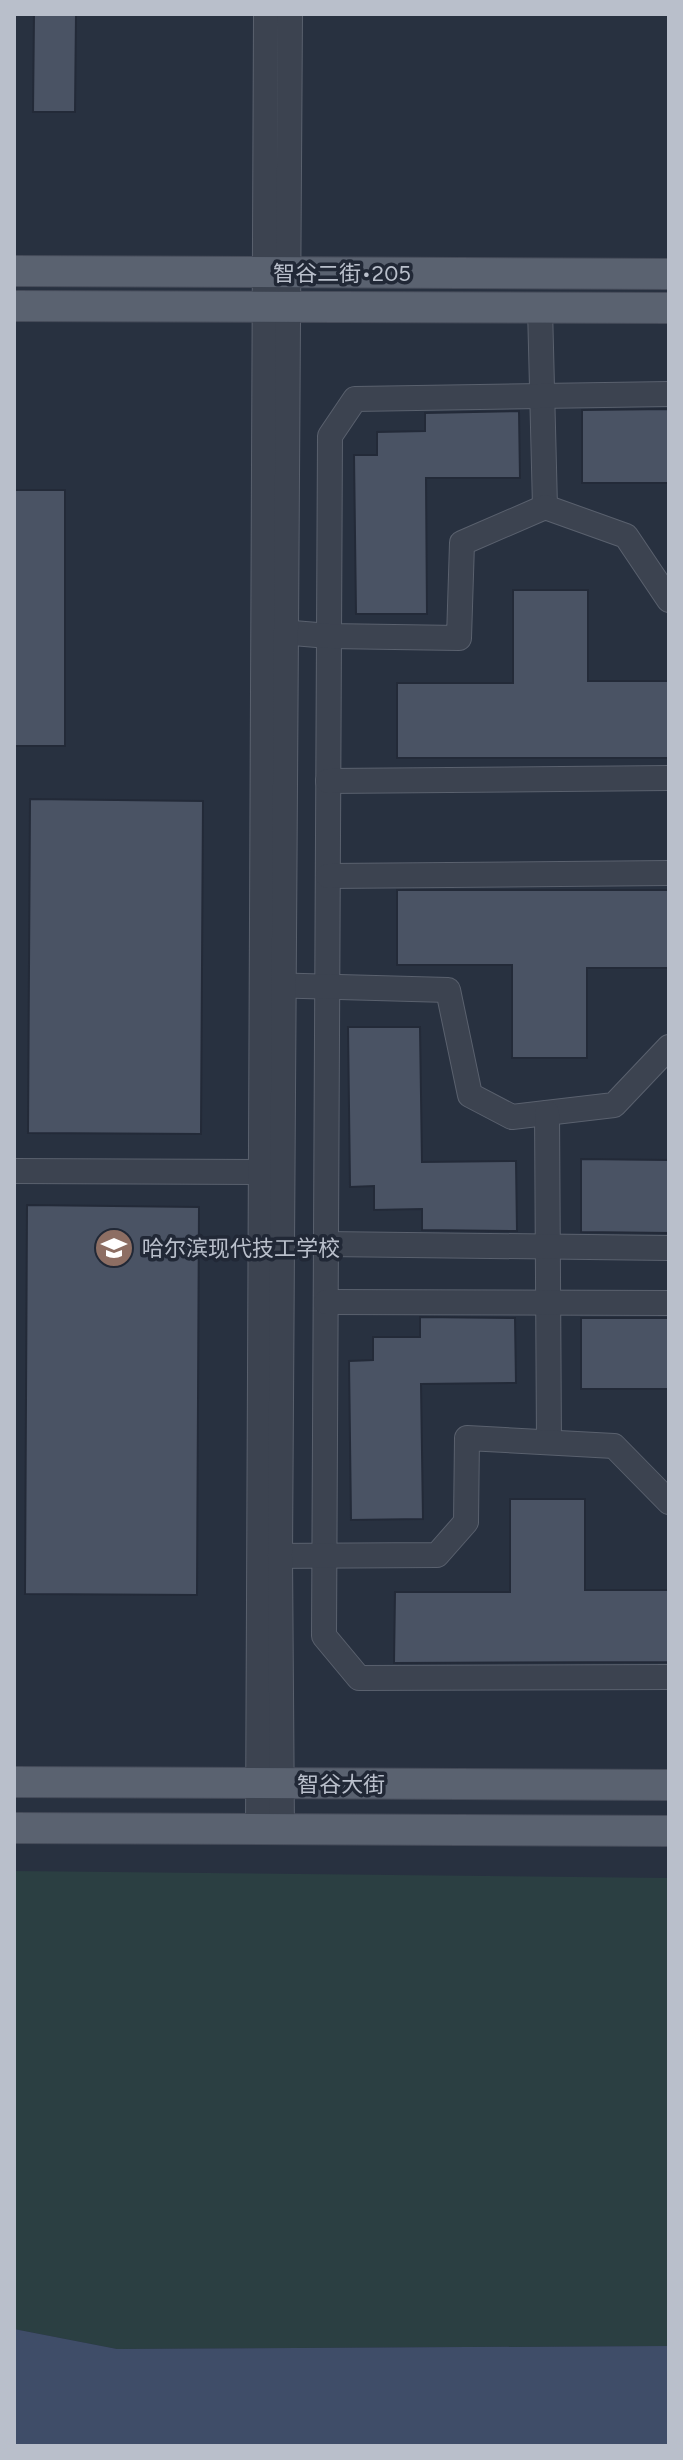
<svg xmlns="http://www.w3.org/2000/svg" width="683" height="2460" font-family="Figtree,'Noto Sans SC',sans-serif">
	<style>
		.green { fill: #2b3f42 }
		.water { fill: #3f4d68 }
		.building { fill: #4a5364; stroke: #232a38; stroke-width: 2 }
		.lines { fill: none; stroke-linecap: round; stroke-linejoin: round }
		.minor-casing { stroke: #5a616e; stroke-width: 26 }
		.major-casing { stroke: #464c5a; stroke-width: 32 }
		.minor { stroke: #3c4350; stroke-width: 24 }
		.major { stroke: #5a6270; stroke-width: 30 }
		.labels { text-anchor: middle; stroke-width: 7; stroke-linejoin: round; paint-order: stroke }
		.street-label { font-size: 22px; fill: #b9bfcb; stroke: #212836 }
		.poi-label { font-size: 22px; fill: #b9bfcb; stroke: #212836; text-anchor: start }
	</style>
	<rect width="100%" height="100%" fill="#283140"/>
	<polygon class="green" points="14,1871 669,1878 669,2346 117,2349 14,2329"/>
	<polygon class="water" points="14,2329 117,2349 669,2346 669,2446 14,2446"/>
	<g class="building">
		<polygon points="34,14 76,14 75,112 33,112"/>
		<polygon points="669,409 669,483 582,483 582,410"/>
		<polygon points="519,411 520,478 426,478 427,614 356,614 354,455 377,455 377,432 425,431 425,413"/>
		<rect x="14" y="490" width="51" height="256"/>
		<polygon points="513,590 588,590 588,681 669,681 669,758 397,758 397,683 513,683"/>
		<polygon points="30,799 203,801 201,1134 28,1133"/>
		<polygon points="397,890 669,890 669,968 587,968 587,1058 512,1058 512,965 397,965"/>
		<polygon points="348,1027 420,1027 422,1162 516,1161 517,1231 422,1230 422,1209 374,1210 374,1186 350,1187"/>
		<polygon points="581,1159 669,1160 669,1233 581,1232"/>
		<polygon points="27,1205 199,1207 197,1595 25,1594"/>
		<polygon points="420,1317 515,1318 516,1383 421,1384 423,1519 351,1520 349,1361 373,1360 373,1337 420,1337"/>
		<rect x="581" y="1318" width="88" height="71"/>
		<polygon points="510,1499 585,1499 585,1590 669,1590 669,1662 394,1663 395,1592 510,1592"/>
	</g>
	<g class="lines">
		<g class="minor-casing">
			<g id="minor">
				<polyline points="540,308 545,507"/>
				<polyline points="669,394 355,399 330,436 324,1636 359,1678 669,1677"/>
				<polyline points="269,631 329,636 459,638 462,543 545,507 626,536 669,600"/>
				<polyline points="328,781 669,778"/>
				<polyline points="328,876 669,873"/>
				<polyline points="267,985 448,990 470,1095 512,1117 614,1105 669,1047"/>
				<polyline points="547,1113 549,1442"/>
				<polyline points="14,1171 261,1172"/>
				<polyline points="326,1244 669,1248"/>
				<polyline points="326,1302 669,1303"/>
				<polyline points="266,1556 437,1555 466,1522 467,1438 614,1446 669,1502"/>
				<polyline points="258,1828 266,14"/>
				<polyline points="282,1829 280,1556 290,14"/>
			</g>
		</g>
		<g class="major-casing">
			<g id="major">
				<polyline points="14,271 669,274"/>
				<polyline points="14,306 669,308"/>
				<polyline points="14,1782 669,1785"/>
				<polyline points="14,1828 669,1831"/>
			</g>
		</g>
		<use href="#minor" class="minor"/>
		<use href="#major" class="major"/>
	</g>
	<defs>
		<g id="school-disc" transform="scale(2)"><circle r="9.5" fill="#8d6e63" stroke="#212836"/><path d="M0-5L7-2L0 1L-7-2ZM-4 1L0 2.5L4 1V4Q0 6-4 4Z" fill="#fff"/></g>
	</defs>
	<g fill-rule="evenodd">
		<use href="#school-disc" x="114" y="1248"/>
	</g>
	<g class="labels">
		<g class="street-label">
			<text x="342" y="281">智谷二街•205</text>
			<text x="341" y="1792">智谷大街</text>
		</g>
		<g class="poi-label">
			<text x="142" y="1256">哈尔滨现代技工学校</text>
		</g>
	</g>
	<rect width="683" height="2460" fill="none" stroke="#b9bfcb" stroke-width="32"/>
</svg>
